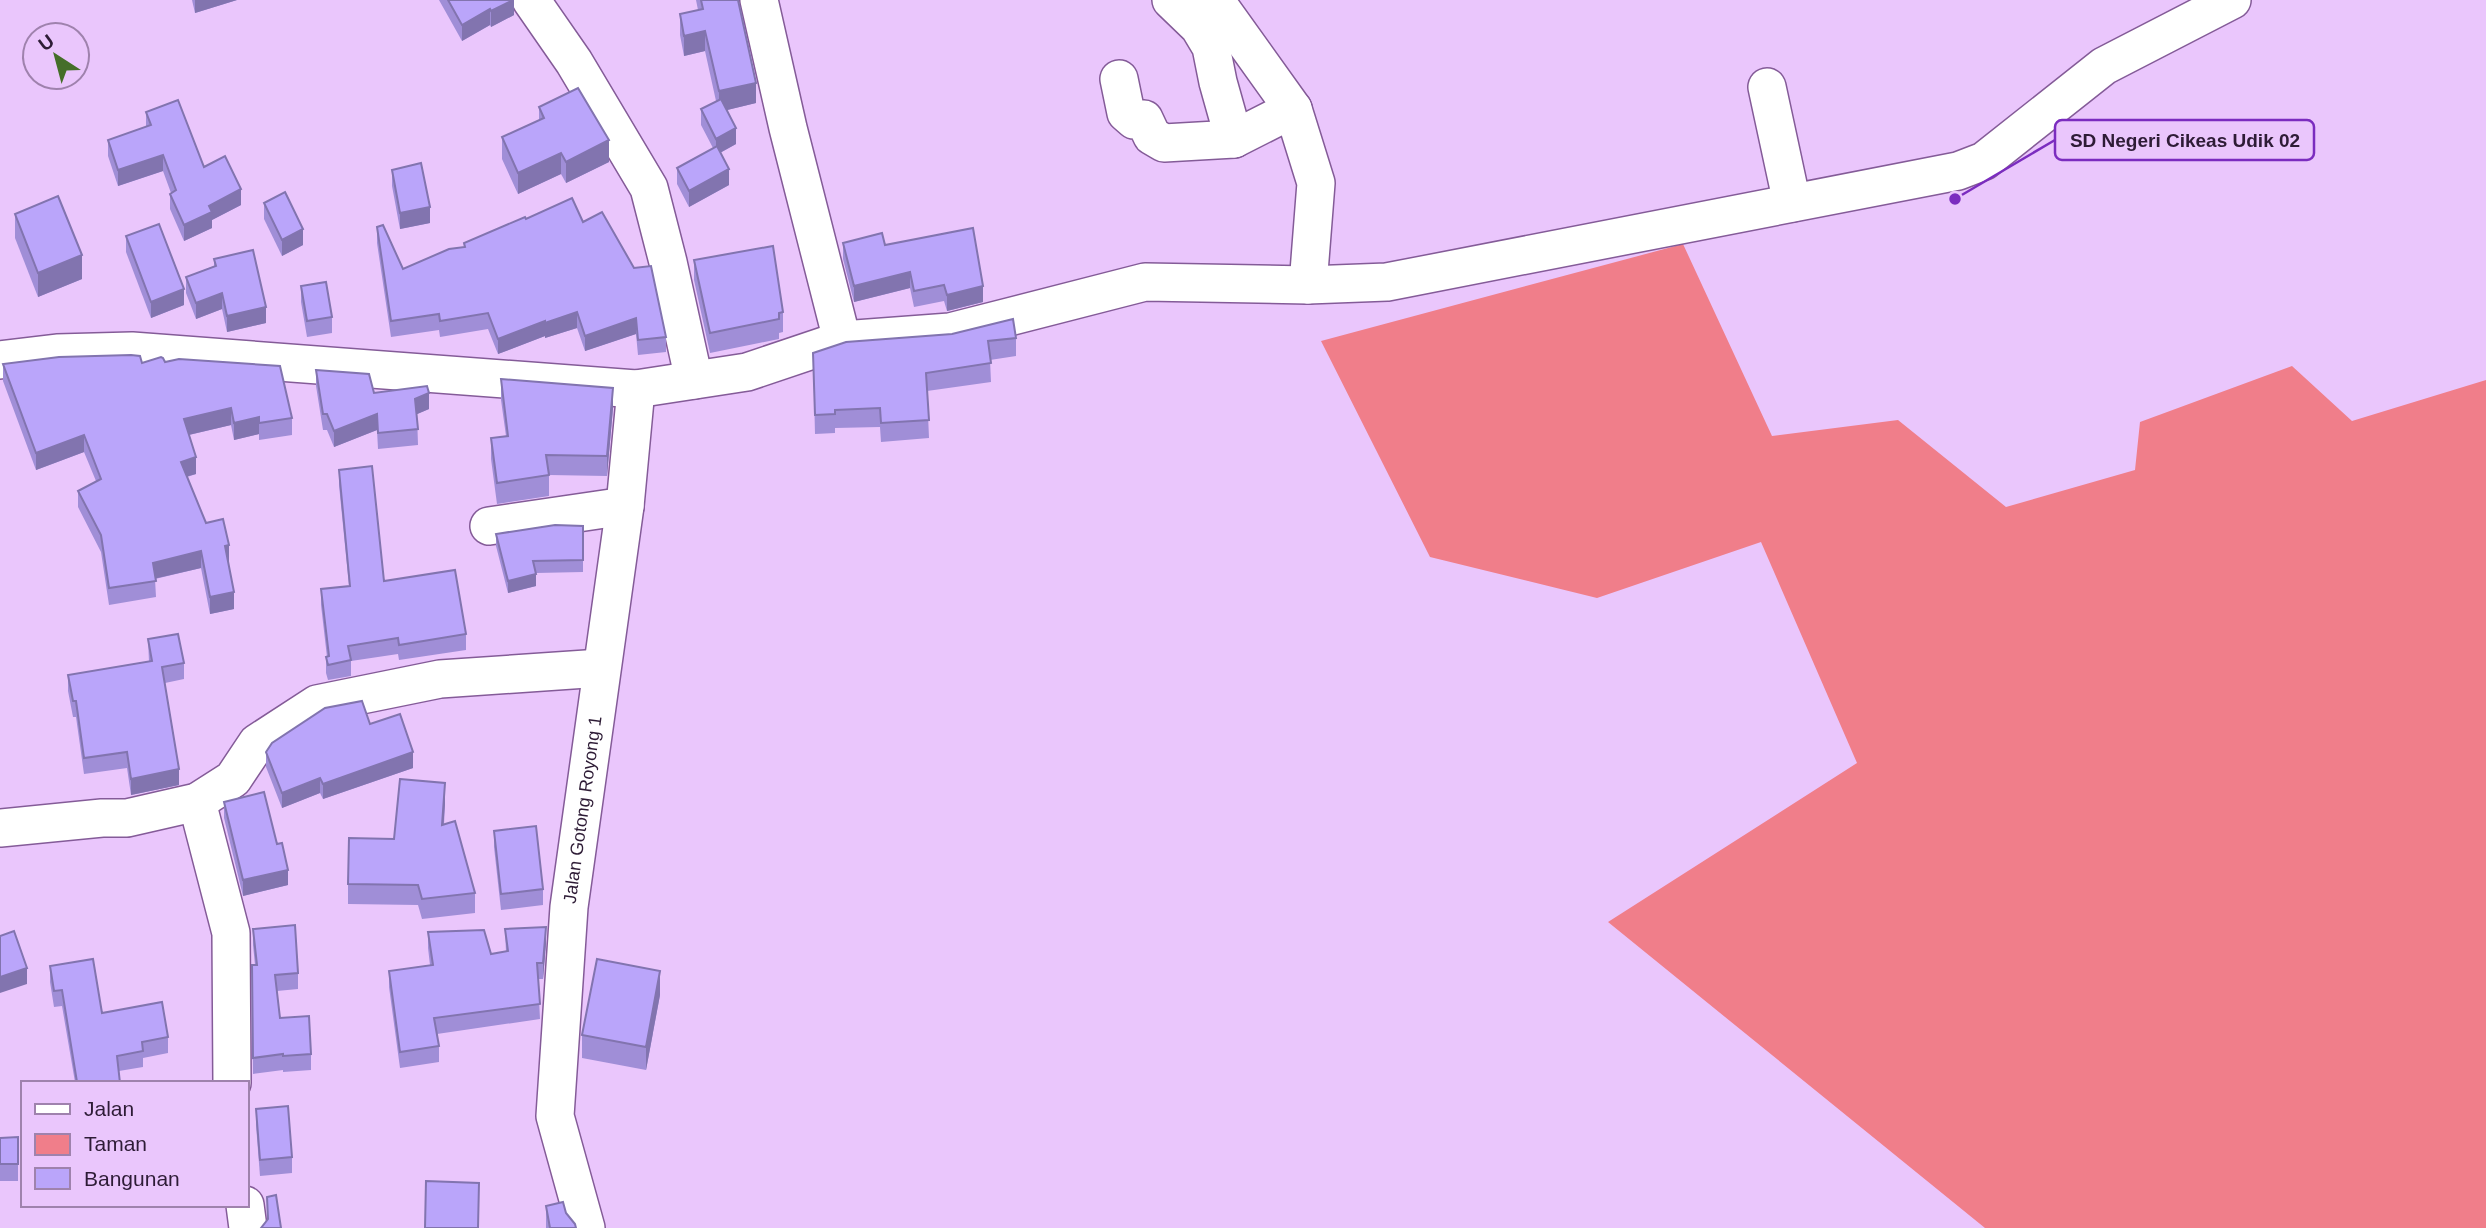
<svg xmlns="http://www.w3.org/2000/svg" width="2486" height="1228" font-family="Arial,sans-serif">
	<style>
		.green { fill: #f07e8a }
		.lines { fill: none; stroke-linecap: round; stroke-linejoin: round }
		.minor-casing { stroke: #845b98; stroke-width: 40 }
		.minor { stroke: #fff; stroke-width: 37 }
		.wall { fill: #a08ed7 }
		.shaded-wall { fill: #8274af }
		.building { fill: #baa5fa; stroke: #8274af; stroke-width: 2 }
		.labels { text-anchor: middle; stroke-width: 7; stroke-linejoin: round; paint-order: stroke }
		.street-label { font-size: 18px; fill: #2e1c36; stroke: #eac6fc }
		.leader { fill: none; stroke: #7b2cbf; stroke-width: 2.5 }
		.callout-dot { fill: #7b2cbf; stroke: #eac6fc; stroke-width: 2.5 }
		.callout { fill: #eac6fc; stroke: #7b2cbf; stroke-width: 2.5 }
		.callout-label { font-size: 19px; text-anchor: middle; font-weight: bold; fill: #2e1c36 }
	</style>
	<rect width="100%" height="100%" fill="#eac6fc"/>
	<polygon class="green" points="1683,244 1772,436 1898,420 2006,507 2135,470 2140,422 2292,366 2352,421 2486,380 2486,1228 1985,1228 1608,922 1857,763 1761,542 1597,598 1430,557 1321,341"/>
	<g class="lines">
		<g class="minor-casing">
			<g id="minor">
				<polyline points="531,0 574,62 649,188 668,262 694,380"/>
				<polyline points="759,0 788,128 842,340"/>
				<polyline points="1171,0 1199,27 1211,47 1218,82 1234,139"/>
				<polyline points="1215,0 1293,109 1316,183 1308,285"/>
				<polyline points="1119,79 1126,113 1134,120 1144,119 1152,136 1164,143 1234,139 1293,109"/>
				<polyline points="1767,87 1792,203"/>
				<polyline points="0,360 57,353 132,351 636,389 747,372 842,340 950,332 1145,282 1308,285 1387,282 1958,171 1984,161 2104,66 2232,0"/>
				<polyline points="489,526 625,506"/>
				<polyline points="197,802 231,933 232,1083"/>
				<polyline points="0,828 102,818 127,818 197,802 233,779 257,743 317,704 440,679 601,668"/>
				<polyline points="245,1205 248,1228"/>
				<path id="s1" d="M586,1228L555,1116L569,907L625,506L636,389"/>
			</g>
		</g>
		<use href="#minor" class="minor"/>
	</g>
	<g class="wall">
		<polygon points="192,0 237,0 195,13"/>
		<polygon points="439,0 514,0 514,15 491,27 490,25 462,41"/>
		<polygon points="696,0 738,0 756,103 727,110 736,144 720,153 729,185 689,207 677,184 677,168 713,148 701,125 701,109 716,101 705,51 684,56 680,35 680,14 698,10"/>
		<polygon points="539,107 609,162 566,183 561,174 518,194 502,159 502,137 539,120"/>
		<polygon points="146,112 204,167 241,205 212,220 212,228 184,241 170,209 170,194 171,193 163,171 118,186 108,156 108,140 146,127"/>
		<polygon points="392,170 430,223 400,229 392,186"/>
		<polygon points="264,203 303,245 282,256 264,219"/>
		<polygon points="15,214 82,279 38,297 15,238"/>
		<polygon points="526,219 583,222 666,337 666,352 638,355 636,334 585,351 577,328 545,338 545,336 498,354 488,329 440,337 439,330 391,337 377,243 377,227 403,269 464,247 464,243"/>
		<polygon points="126,236 184,305 151,318 126,252"/>
		<polygon points="843,243 885,245 983,302 947,311 944,301 914,307 910,288 854,302 843,259"/>
		<polygon points="214,259 266,323 227,332 222,309 196,319 186,293 186,277 214,266"/>
		<polygon points="694,260 783,312 783,332 779,333 779,339 710,353 694,280"/>
		<polygon points="301,286 332,317 332,333 307,337 301,302"/>
		<polygon points="1016,338 1016,356 990,360 991,382 927,391 929,438 881,442 880,427 835,428 835,433 815,434 813,353"/>
		<polygon points="165,362 292,418 292,435 259,440 259,434 234,440 231,425 189,435 196,474 187,477 206,523 229,562 228,562 234,609 210,614 201,568 155,579 156,597 109,605 101,552 78,507 78,491 96,481 84,452 36,470 3,381 3,364"/>
		<polygon points="316,370 374,393 429,409 417,414 418,445 378,449 377,430 334,447 327,430 323,430 316,386"/>
		<polygon points="501,379 613,408 607,476 549,475 549,496 497,504 491,459 491,438 506,436 501,400"/>
		<polygon points="339,470 384,581 466,634 466,650 399,660 398,654 351,661 351,676 328,680 326,673 326,657 327,657 321,605 321,589 349,586 339,485"/>
		<polygon points="583,526 583,572 536,573 536,586 508,593 496,546 496,534"/>
		<polygon points="148,639 184,663 184,679 165,683 179,785 131,795 127,768 84,774 76,717 73,717 68,691 68,675 149,662"/>
		<polygon points="370,724 413,768 323,799 320,793 282,808 266,767 266,752"/>
		<polygon points="224,802 277,844 288,885 243,896 224,818"/>
		<polygon points="445,803 444,825 475,893 475,913 422,919 418,905 348,904 348,884 394,839"/>
		<polygon points="494,831 543,889 543,905 501,910 494,847"/>
		<polygon points="253,929 298,973 298,989 277,991 280,1018 311,1054 311,1070 283,1072 283,1070 253,1074 252,965 255,965 253,945"/>
		<polygon points="505,929 546,943 543,979 538,979 540,1019 437,1034 439,1046 439,1062 400,1068 389,987 389,971 430,965 428,948 428,932 491,954 506,952"/>
		<polygon points="50,966 102,1013 168,1037 168,1053 143,1058 143,1067 119,1071 75,1082 62,1006 54,1007 50,982"/>
		<polygon points="660,995 646,1070 582,1058 582,1035"/>
		<polygon points="256,1109 292,1157 292,1173 260,1176 256,1125"/>
		<polygon points="18,1137 18,1181 0,1181 0,1138"/>
		<polygon points="546,1206 566,1213 576,1228 546,1228"/>
	</g>
	<g class="shaded-wall">
		<polygon points="195,0 237,0 195,13"/>
		<polygon points="513,0 514,0 514,15 491,27 491,11"/>
		<polygon points="490,9 490,25 462,41 462,25"/>
		<polygon points="705,31 705,51 684,56 684,36"/>
		<polygon points="756,83 756,103 719,112 719,91"/>
		<polygon points="736,128 736,144 716,155 716,139"/>
		<polygon points="609,140 609,162 566,183 566,162"/>
		<polygon points="561,153 561,174 518,194 518,173"/>
		<polygon points="163,155 163,171 118,186 118,170"/>
		<polygon points="729,169 729,185 689,207 689,191"/>
		<polygon points="241,189 241,205 212,220 212,228 184,241 184,225 209,206"/>
		<polygon points="430,207 430,223 400,229 400,213"/>
		<polygon points="303,229 303,245 282,256 282,240"/>
		<polygon points="82,255 82,279 38,297 38,273"/>
		<polygon points="910,272 910,288 854,302 854,286"/>
		<polygon points="983,286 983,302 947,311 947,295"/>
		<polygon points="184,289 184,305 151,318 151,302"/>
		<polygon points="222,293 222,309 196,319 196,303"/>
		<polygon points="266,307 266,323 227,332 227,316"/>
		<polygon points="577,312 577,328 545,338 545,323"/>
		<polygon points="636,318 636,334 585,351 585,336"/>
		<polygon points="545,321 545,336 498,354 498,339"/>
		<polygon points="613,388 613,408 607,476 607,456"/>
		<polygon points="429,393 429,409 415,415 415,399"/>
		<polygon points="231,408 231,425 184,436 184,419"/>
		<polygon points="377,414 377,430 334,447 334,431"/>
		<polygon points="259,417 259,434 234,440 234,423"/>
		<polygon points="84,435 84,452 36,470 36,453"/>
		<polygon points="196,457 196,474 181,478 181,462"/>
		<polygon points="229,545 229,562 225,563 225,546"/>
		<polygon points="201,551 201,568 153,579 153,563"/>
		<polygon points="536,574 536,586 508,593 508,581"/>
		<polygon points="234,592 234,609 210,614 210,597"/>
		<polygon points="413,752 413,768 323,799 323,784"/>
		<polygon points="179,769 179,785 131,795 131,779"/>
		<polygon points="320,778 320,793 282,808 282,793"/>
		<polygon points="445,783 445,803 442,845 442,825"/>
		<polygon points="288,870 288,885 243,896 243,880"/>
		<polygon points="546,927 546,943 543,979 543,963"/>
		<polygon points="27,968 27,984 0,993 0,977"/>
		<polygon points="660,971 660,995 646,1070 646,1047"/>
	</g>
	<g class="building">
		<polygon points="448,0 513,0 491,11 490,9 462,25"/>
		<polygon points="701,0 738,0 756,83 719,91 705,31 684,36 680,14 703,9"/>
		<polygon points="578,88 609,140 566,162 561,153 518,173 502,137 544,118 539,107"/>
		<polygon points="721,99 736,128 716,139 701,109"/>
		<polygon points="178,100 204,167 225,156 241,189 209,206 212,212 184,225 170,194 176,190 163,155 118,170 108,140 151,125 146,112"/>
		<polygon points="717,146 729,169 689,191 677,168"/>
		<polygon points="421,163 430,207 400,213 392,170"/>
		<polygon points="285,192 303,229 282,240 264,203"/>
		<polygon points="58,196 82,255 38,273 15,214"/>
		<polygon points="572,198 583,222 602,212 634,268 651,266 666,337 638,340 636,318 585,336 577,312 545,323 545,321 498,339 488,313 440,321 439,314 391,321 377,227 383,225 403,269 449,249 465,247 464,243 525,217 526,219"/>
		<polygon points="159,224 184,289 151,302 126,236"/>
		<polygon points="973,228 983,286 947,295 944,285 914,291 910,272 854,286 843,243 882,233 885,245"/>
		<polygon points="773,246 783,312 779,313 779,319 710,333 694,260"/>
		<polygon points="253,250 266,307 227,316 222,293 196,303 186,277 216,266 214,259"/>
		<polygon points="326,282 332,317 307,321 301,286"/>
		<polygon points="1013,319 1016,338 988,341 991,363 926,373 929,420 881,423 880,408 835,410 835,414 815,415 813,353 846,342 952,334"/>
		<polygon points="131,355 140,356 142,363 161,357 163,358 165,362 179,359 280,366 292,418 259,423 259,417 234,423 231,408 184,419 196,457 181,462 206,523 223,519 229,545 225,546 234,592 210,597 201,551 153,563 156,581 109,588 101,535 78,491 101,479 84,435 36,453 3,364 59,357"/>
		<polygon points="316,370 369,374 374,393 427,386 429,393 415,399 418,429 378,433 377,414 334,431 327,414 323,414"/>
		<polygon points="501,379 613,388 607,456 546,455 549,475 497,483 491,438 508,436"/>
		<polygon points="372,466 384,581 455,570 466,634 399,645 398,638 348,646 351,660 328,665 326,657 329,656 321,589 350,586 339,470"/>
		<polygon points="555,525 583,526 583,560 533,561 536,574 508,581 496,534"/>
		<polygon points="178,634 184,663 162,667 179,769 131,779 127,752 84,758 76,701 73,701 68,675 152,661 148,639"/>
		<polygon points="362,701 370,724 400,714 413,752 323,784 320,778 282,793 266,752 272,743 325,708"/>
		<polygon points="400,779 445,783 442,825 455,821 475,893 422,899 418,885 348,884 349,838 394,839"/>
		<polygon points="264,792 277,844 282,843 288,870 243,880 224,802"/>
		<polygon points="536,826 543,889 501,894 494,831"/>
		<polygon points="295,925 298,973 275,975 280,1018 309,1016 311,1054 283,1056 283,1054 253,1058 252,965 257,965 253,929"/>
		<polygon points="546,927 543,963 537,963 540,1004 434,1018 439,1046 400,1052 389,971 433,965 428,932 484,930 491,954 508,951 505,929"/>
		<polygon points="14,931 27,968 0,977 0,936"/>
		<polygon points="93,959 102,1013 162,1002 168,1037 142,1042 143,1051 117,1056 120,1083 72,1083 77,1082 62,990 54,991 50,966"/>
		<polygon points="597,959 660,971 646,1047 582,1035"/>
		<polygon points="288,1106 292,1157 260,1160 256,1109"/>
		<polygon points="18,1137 18,1164 0,1164 0,1138"/>
		<polygon points="426,1181 479,1183 478,1228 425,1228"/>
		<polygon points="276,1195 281,1228 261,1228 268,1219 267,1197"/>
		<polygon points="563,1202 566,1213 575,1224 576,1228 550,1228 546,1206"/>
	</g>
	<g class="labels">
		<g class="street-label">
			<text dy="6" stroke="none"><textPath href="#s1" startOffset="424">Jalan Gotong Royong 1</textPath></text>
		</g>
	</g>
	<path class="leader" d="M1955 199L2055 140"/>
	<circle class="callout-dot" cx="1955" cy="199" r="7"/>
	<rect class="callout" x="2055" y="120" width="259" height="40" rx="7"/>
	<g class="callout-label">
		<text x="2185" y="147">SD Negeri Cikeas Udik 02</text>
	</g>
	<rect x="21" y="1081" width="228" height="126" fill="#eac6fc" stroke="#9f82ad" stroke-width="2"/>
	<rect x="35" y="1104" width="35" height="10" fill="#ffffff" stroke="#9f82ad" stroke-width="2"/>
	<text x="84" y="1116" font-size="21" fill="#2e1c36">Jalan</text>
	<rect x="35" y="1134" width="35" height="21" fill="#f07e8a" stroke="#9f82ad" stroke-width="2"/>
	<text x="84" y="1151" font-size="21" fill="#2e1c36">Taman</text>
	<rect x="35" y="1168" width="35" height="21" fill="#baa5fa" stroke="#9f82ad" stroke-width="2"/>
	<text x="84" y="1186" font-size="21" fill="#2e1c36">Bangunan</text>
	<g transform="translate(56 56) rotate(324)"><circle r="33" fill="#eac6fc" stroke="#9f82ad" stroke-width="2"/>
	<path d="M0-5L12 26L0 18L-12 26Z" fill="#456e29"/>
	<text y="-10" font-size="19" font-weight="bold" text-anchor="middle" fill="#2e1c36">U</text>
	</g>
</svg>
